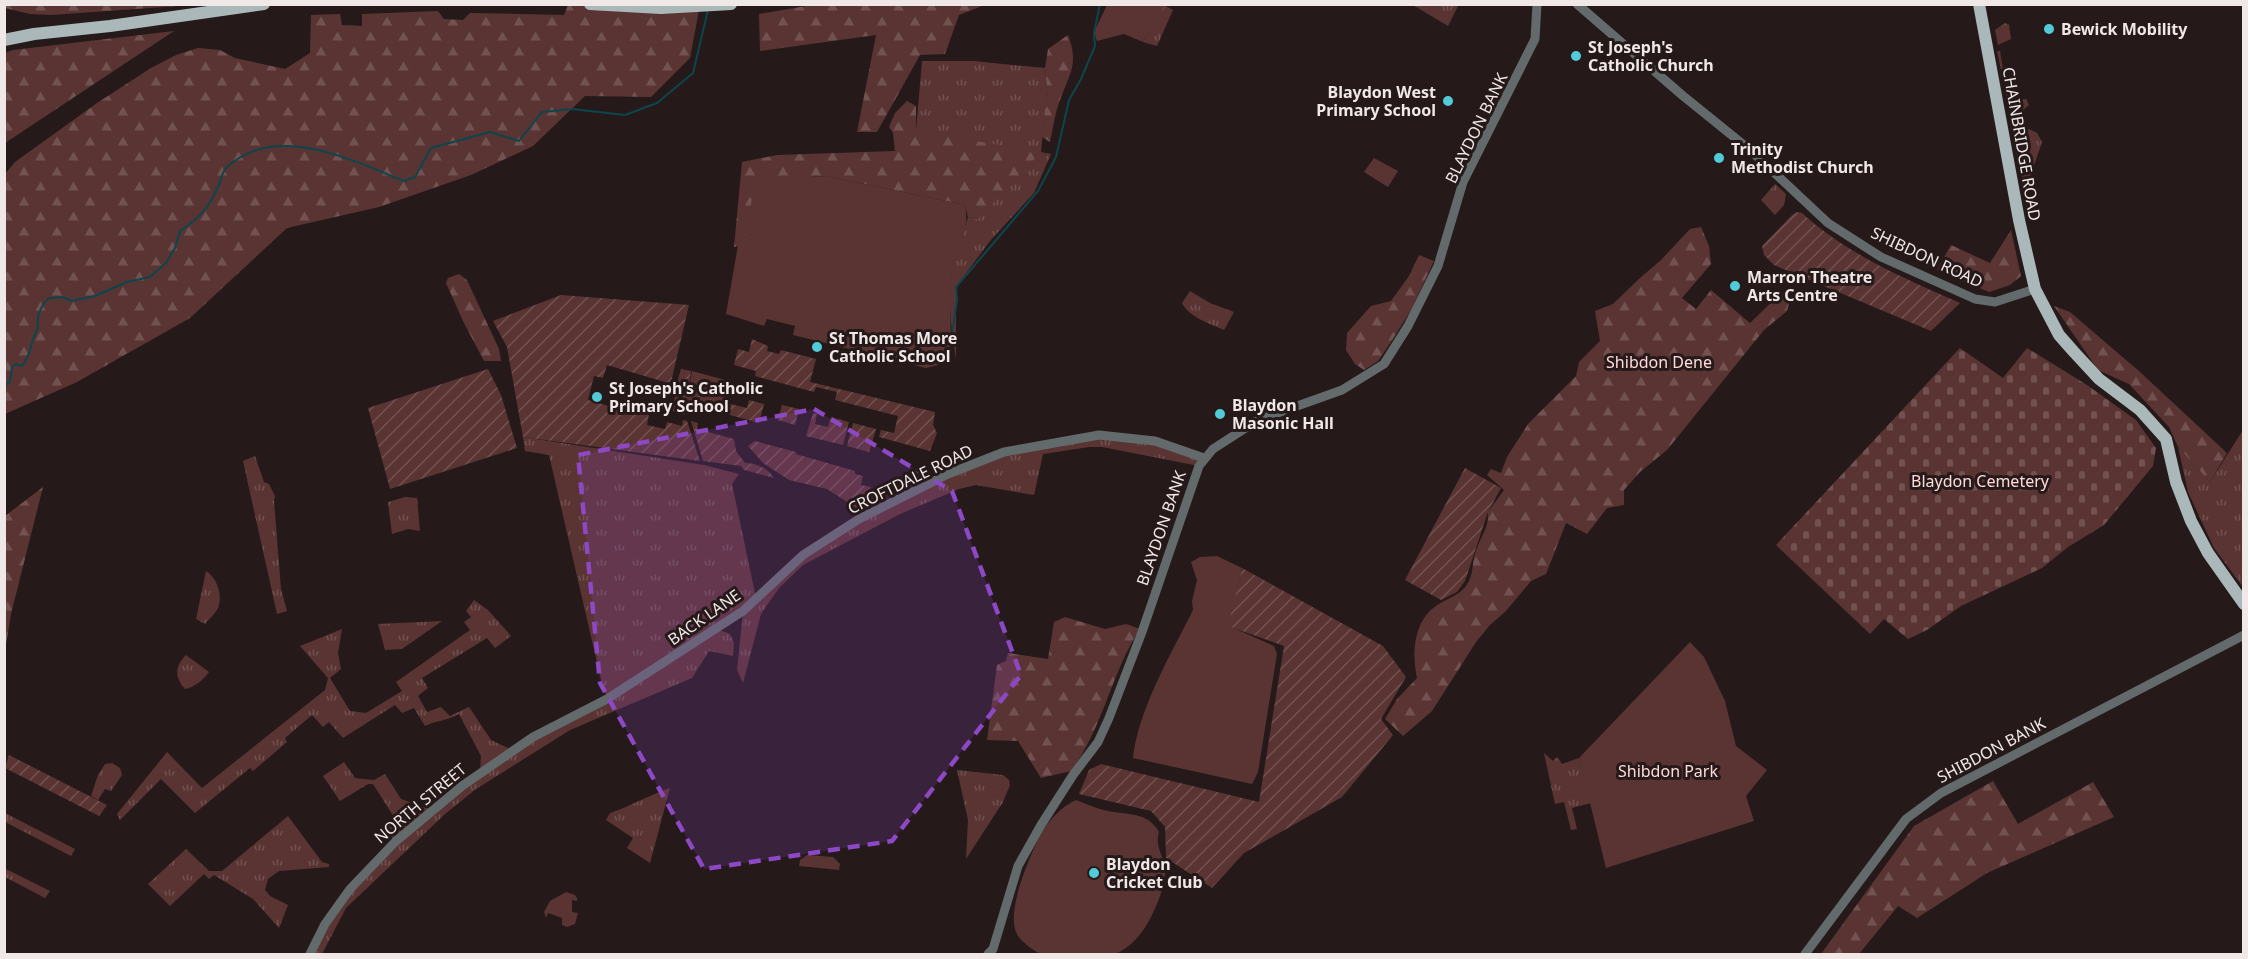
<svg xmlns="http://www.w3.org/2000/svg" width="2248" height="959" font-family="'Noto Sans',sans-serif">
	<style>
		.grass { fill: url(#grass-tufts) }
		.forest { fill: url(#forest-firs) }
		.cemetery { fill: url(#cemetery-stones) }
		.park { fill: #5a3433 }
		.garden { fill: url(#garden-furrows) }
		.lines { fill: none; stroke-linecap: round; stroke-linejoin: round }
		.stream { stroke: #0c464d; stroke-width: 2 }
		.minor { stroke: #636a6b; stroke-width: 9 }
		.major { stroke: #abb8ba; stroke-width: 12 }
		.marked { fill: #8d48c5; fill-opacity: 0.2; stroke: #8d48c5; stroke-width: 4.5; stroke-dasharray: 12 8; stroke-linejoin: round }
		.poi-dot { fill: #52cbd9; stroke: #251a19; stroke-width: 2 }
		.labels { text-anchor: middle; stroke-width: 6; stroke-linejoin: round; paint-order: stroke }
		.poi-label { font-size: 16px; font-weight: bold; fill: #f0e7e7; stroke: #251a19; text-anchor: start }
		.street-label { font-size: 16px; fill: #f0e7e7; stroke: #251a19 }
		.park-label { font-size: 16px; fill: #fedad8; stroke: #251a19 }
	</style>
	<defs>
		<pattern id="grass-tufts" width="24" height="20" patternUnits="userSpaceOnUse" patternTransform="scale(1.5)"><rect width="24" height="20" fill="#5a3433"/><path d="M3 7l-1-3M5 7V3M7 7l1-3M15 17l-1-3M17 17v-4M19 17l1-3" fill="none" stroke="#725151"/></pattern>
		<pattern id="forest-firs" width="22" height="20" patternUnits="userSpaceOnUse" patternTransform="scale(1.5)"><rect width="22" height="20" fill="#5a3433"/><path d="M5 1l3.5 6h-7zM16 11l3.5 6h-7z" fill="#725151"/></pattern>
		<pattern id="cemetery-stones" width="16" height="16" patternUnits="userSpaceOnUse" patternTransform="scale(1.5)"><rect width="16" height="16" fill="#5a3433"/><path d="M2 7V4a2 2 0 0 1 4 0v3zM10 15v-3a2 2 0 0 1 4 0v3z" fill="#725151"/></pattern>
		<pattern id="garden-furrows" width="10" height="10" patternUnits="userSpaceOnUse" patternTransform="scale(1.5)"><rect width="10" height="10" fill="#5a3433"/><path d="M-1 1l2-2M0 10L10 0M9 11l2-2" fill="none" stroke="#725151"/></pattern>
	</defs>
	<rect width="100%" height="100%" fill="#251a19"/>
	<g class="grass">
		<polygon points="1457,4 1458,6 1448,26 1413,5"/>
		<polygon points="1164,5 1173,10 1157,46 1143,42"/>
		<polygon points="2005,23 2009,25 2011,39 1998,45 1995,30"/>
		<polygon points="1997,51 2000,51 2008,99 2013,102 2026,99 2029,105 2023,110 2013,110 2009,107"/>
		<path d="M922,61H973L1045,68L1047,89L1041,152L1051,154L1034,193L990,241L956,287V359C952,334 948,306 951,280C954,259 961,238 968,217L978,219L916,131Z"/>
		<polygon points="2029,129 2037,133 2042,142 2025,192 2014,141 2019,132"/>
		<polygon points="1775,184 1786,194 1784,205 1775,215 1761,200"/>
		<path d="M1190,291L1210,303L1234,312L1224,330C1209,323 1190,318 1182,303Z"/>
		<polygon points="2243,430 2243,587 2214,548 2188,492 2178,447 2210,482"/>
		<path d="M1100,434L1155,441L1204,458L1199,466L1102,447H1089L1043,454L1034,495L976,485L959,489L900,514L803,565L779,588L761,614L743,683L737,670L743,612L717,629L730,634L734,643L733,656L709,651L692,678L570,730L476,789L445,814L346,908L322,954H310L325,924L395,842L383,825L394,817L373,784H368L340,801L323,776L344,762L355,778L374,780L385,774L401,799L433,810L480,772L481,756L459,714C447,721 437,720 425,726L414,708L402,713L395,705L343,738L329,722L323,727L312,715L285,738L287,742L253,771L250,768L195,813L161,779L120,820L117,814L167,752L202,788L325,690L328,678L300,646L342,629L338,653L341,669L330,678L350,711L366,713L402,691L396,682L470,630L464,622L471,617L466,611L474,600L488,610L511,636L495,648L487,638L422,678L428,688L418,696L427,712L441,707L450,716L469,707L491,740L512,750L607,699L599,671L549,455L525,451L523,437L704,465L739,474L732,484L756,598L777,578L859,519L1001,453Z"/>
		<polygon points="255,456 264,482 269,484 275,496 274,501 281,589 287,611 277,614 243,461"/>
		<polygon points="405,497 417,498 420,531 408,529 392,534 388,502"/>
		<path d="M206,571C217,578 223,595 218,608C215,614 209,619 205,624L196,619Z"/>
		<polygon points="442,621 402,649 385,650 378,624"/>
		<path d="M186,655L209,672C203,680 195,687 185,689C174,677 175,666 186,655Z"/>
		<polygon points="1544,753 1553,761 1557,757 1562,764 1579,758 1591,803 1572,808 1577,829 1571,830 1564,802 1555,804"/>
		<polygon points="112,763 120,768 122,775 111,791 105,789 98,800 91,796 98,775 105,764"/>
		<polygon points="957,770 1003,775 1009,780 1010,785 1003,802 966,859 968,820"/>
		<path d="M670,788L650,863L627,848L633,838L606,820L610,813C631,806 649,795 670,788Z"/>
		<polygon points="5,813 75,849 71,856 5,822"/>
		<polygon points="288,816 322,862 329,864 329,867 279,871 268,879 265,890 270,896 288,905 279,928 253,899 214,875 209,879 204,874 170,906 148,884 186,849 209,871 222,871"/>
		<polygon points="4,868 50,891 45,898 5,877"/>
	</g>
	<g class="forest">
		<polygon points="5,4 177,4 178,6 51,15 30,14 5,8"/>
		<polygon points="818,4 1000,4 1000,5 982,6 959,15 945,54 920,55 877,132 857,132 876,35 760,51 759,14"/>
		<polygon points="568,5 700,5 690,58 651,97 585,96 533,146 471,175 379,207 287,228 190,318 77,382 5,414 5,174 15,162 97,103 151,68 176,55 198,48 220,50 235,58 285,69 310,53 311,15 340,14 342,25 362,26 362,14 438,11 444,19 463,20 470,13 564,15"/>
		<polygon points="174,31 5,143 5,53 13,50"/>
		<path d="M1068,35C1079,64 1070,73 1060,100C1055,113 1053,128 1050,142L1042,137L1047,89L1045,68L1048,49Z"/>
		<polygon points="907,101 916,106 916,131 1041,152 978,219 968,217 965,205 826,176 810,177 744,245 734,247 742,162 777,155 895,151 893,133 889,127 895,113"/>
		<path d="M1701,227L1709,246L1711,264L1682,298L1696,309L1711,290L1750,323L1781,293L1791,296L1787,311L1764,330L1667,450L1640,472L1624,490V505L1607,508L1587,534L1566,523L1546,574L1531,581L1506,611L1490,625L1476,642L1432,711L1403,736L1385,719L1397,699L1417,678C1412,654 1413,622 1436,606C1447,598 1457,597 1466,586C1475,573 1471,563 1476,551C1481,535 1489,529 1488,512L1504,490L1487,475L1491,469L1501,473L1507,457L1528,424L1576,376L1579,362L1600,341L1595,311L1613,304L1640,278L1661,260L1690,229Z"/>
		<polygon points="2011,230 2021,276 2010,285 1989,292 1937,270 1951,245 1990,263"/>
		<polygon points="1419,255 1434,261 1411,310 1391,342 1378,361 1364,370 1355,364 1346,350 1347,333 1371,306 1391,301 1409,276"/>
		<polygon points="459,274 467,280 499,349 501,361 484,361 463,321 446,283 448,278"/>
		<polygon points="2054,306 2070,312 2140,372 2227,453 2210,482 2178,447 2169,427 2129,384 2098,370"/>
		<polygon points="43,487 11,614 5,651 5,516"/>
		<path d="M1065,617L1105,629L1126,624L1140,629C1111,673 1103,728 1071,771L1041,778L1018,741L987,740L997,665L1006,661L1008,653L1048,659L1054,622Z"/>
		<polygon points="1993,781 2018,824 2093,782 2114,817 1987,873 1917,918 1898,906 1859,954 1821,954 1914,826"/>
	</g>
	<polygon class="cemetery" points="1960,348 2003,378 2027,348 2087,385 2136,420 2156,448 2153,466 2104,525 2068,547 2042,568 1961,606 1927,630 1908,639 1884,619 1870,634 1776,545"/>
	<g class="park">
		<polygon points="1107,5 1107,4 1165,5 1143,42 1124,34 1097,41 1094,32"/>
		<polygon points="1374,158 1398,171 1388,187 1364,172"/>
		<path d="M826,176L965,205C971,230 953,257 951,283C949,307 952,333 950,358L942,364L926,368L793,335L795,326L767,319L764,326L726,314L738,245H744L755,181Z"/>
		<polygon points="692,371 729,381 724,404 688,394"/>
		<path d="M1217,556L1242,568L1229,626L1274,646L1277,654L1258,772L1252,784L1133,758C1138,710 1171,654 1193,610L1192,601L1197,580L1191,562L1200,557Z"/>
		<polygon points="1690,642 1704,657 1725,701 1736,746 1767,770 1746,796 1754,821 1606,868 1579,758"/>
		<path d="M1076,800C1087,804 1097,809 1108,811C1129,815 1148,812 1159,832C1155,846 1162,853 1165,867C1167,881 1158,903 1152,915C1145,930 1131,949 1114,954C1109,956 1046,956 1041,954C1034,951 1020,941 1017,934C1005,913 1030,855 1041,834C1048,821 1062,806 1076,800Z"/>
		<polygon points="807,855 833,857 840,864 839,870 799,866 800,860"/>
		<polygon points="566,892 575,895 577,898 577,901 572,900 572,912 578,913 575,924 567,927 562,925 562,918 548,913 546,918 544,912 550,901"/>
	</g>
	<g class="garden">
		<path d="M1797,212L1802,213C1848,255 1904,278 1960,303L1931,331L1774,265L1764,255L1762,246L1792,215Z"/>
		<polygon points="561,295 689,305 672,378 685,415 671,411 675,397 663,393 665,382 607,365 603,378 594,376 588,400 626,411 627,408 649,414 647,425 665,429 667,422 682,426 683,420 687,421 700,461 523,437 507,347 493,321"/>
		<polygon points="752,339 768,346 767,351 779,354 781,350 816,359 810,382 935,412 933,425 937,433 930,451 879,437 881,430 894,433 898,416 835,400 837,392 816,387 814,392 755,376 756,371 734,365 738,349 749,352"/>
		<polygon points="488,369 501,395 517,448 390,489 368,408"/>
		<polygon points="681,369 691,371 688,394 747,408 749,400 764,404 759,423 683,402 678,379"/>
		<polygon points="782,405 799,409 795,425 778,420"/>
		<polygon points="813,413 817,414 815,424 828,427 831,417 849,422 843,445 806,436"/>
		<path d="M691,421L698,423L697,429L734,439L736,451L745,463C756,463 768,468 774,478L744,470L741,466L703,461Z"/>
		<polygon points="853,423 876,429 869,452 847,446"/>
		<polygon points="755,441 796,452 796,454 855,471 855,474 863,476 861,485 871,487 867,504 858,509 827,489 789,480 763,463 748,446"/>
		<polygon points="1465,468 1501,488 1488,512 1465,581 1457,592 1441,600 1405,580"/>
		<polygon points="1242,568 1383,646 1406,677 1381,719 1393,735 1342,797 1244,853 1212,888 1166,858 1165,827 1151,811 1079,794 1089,770 1101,764 1259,802 1284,646 1228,626"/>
		<polygon points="9,755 107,805 99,816 5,768"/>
	</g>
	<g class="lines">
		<g class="stream">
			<polyline points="952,333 957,300 956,287 1038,191 1056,157 1069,100 1081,79 1095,46 1094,33 1100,4"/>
			<path d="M4,387L10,381L12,367L15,364L22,366C32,355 30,341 38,328C36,317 41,305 49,298L63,297L71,301L95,296L127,282L150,277L166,263L175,248L180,231C199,218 208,209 218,187C221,181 222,171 227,167C276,122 352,160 404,181L415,177L431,148L490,132L519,141L542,112L572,109L625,115L657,103L693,73L708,10"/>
		</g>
		<g class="minor">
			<polyline points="1577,4 1682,95 1750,150 1828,223 1881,257 1975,299 1995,302 2035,289"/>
			<polyline points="310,954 325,924 350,889 395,842 462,786 533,737 607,699 743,611 803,555 859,519 948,474 1004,452 1099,435 1155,441 1204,458"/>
			<polyline points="988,954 993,949 1018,866 1041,825 1073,775 1098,742 1109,718 1142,632 1199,466 1213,449 1258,420 1342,390 1384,364 1408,326 1438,266 1463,182 1535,39 1537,4"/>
			<polyline points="1805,954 1906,819 1941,793 2244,635"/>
		</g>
		<g class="major">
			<polyline points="590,4 661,8 731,4"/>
			<polyline points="1979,4 2019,220 2035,289 2059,335 2074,352 2099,379 2140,410 2166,439 2176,482 2191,521 2208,553 2244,604"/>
			<polyline points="4,40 34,34 110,26 264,4"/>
		</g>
	</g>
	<path class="marked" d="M814,409L952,491L1021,675L892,841L704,869L600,683L578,455Z"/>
	<g class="poi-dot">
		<circle cx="2049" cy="29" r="6"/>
		<circle cx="1576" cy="56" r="6"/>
		<circle cx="1448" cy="101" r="6"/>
		<circle cx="1719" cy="158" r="6"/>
		<circle cx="1735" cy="286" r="6"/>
		<circle cx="817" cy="347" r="6"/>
		<circle cx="597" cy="397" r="6"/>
		<circle cx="1220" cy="414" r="6"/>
		<circle cx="1094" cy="873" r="6"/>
	</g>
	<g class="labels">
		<g class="poi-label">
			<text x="2061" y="35">Bewick Mobility</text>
			<text x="1588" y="53">St Joseph's<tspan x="1588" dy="18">Catholic Church</tspan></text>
			<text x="1436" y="98" text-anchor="end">Blaydon West<tspan x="1436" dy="18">Primary School</tspan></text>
			<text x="1731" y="155">Trinity<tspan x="1731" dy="18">Methodist Church</tspan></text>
			<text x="1747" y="283">Marron Theatre<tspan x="1747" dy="18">Arts Centre</tspan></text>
			<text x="829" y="344">St Thomas More<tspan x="829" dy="18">Catholic School</tspan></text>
			<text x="609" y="394">St Joseph's Catholic<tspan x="609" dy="18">Primary School</tspan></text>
			<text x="1232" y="411">Blaydon<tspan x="1232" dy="18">Masonic Hall</tspan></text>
			<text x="1106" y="870">Blaydon<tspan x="1106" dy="18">Cricket Club</tspan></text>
		</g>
		<g class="street-label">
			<text transform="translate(1476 128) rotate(-64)" y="6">BLAYDON BANK</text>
			<text transform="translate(2022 144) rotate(80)" y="6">CHAINBRIDGE ROAD</text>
			<text transform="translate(1927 257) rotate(25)" y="6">SHIBDON ROAD</text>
			<text transform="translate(910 479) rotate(-26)" y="6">CROFTDALE ROAD</text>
			<text transform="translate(1161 528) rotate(-71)" y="6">BLAYDON BANK</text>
			<text transform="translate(704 617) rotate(-35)" y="6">BACK LANE</text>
			<text transform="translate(1991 750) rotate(-28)" y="6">SHIBDON BANK</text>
			<text transform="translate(420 803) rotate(-40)" y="6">NORTH STREET</text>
		</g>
		<g class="park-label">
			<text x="1659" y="368">Shibdon Dene</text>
			<text x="1980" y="487">Blaydon Cemetery</text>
			<text x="1668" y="777">Shibdon Park</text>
		</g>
	</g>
	<rect width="2248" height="959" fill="none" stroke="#f0e7e7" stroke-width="12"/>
</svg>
